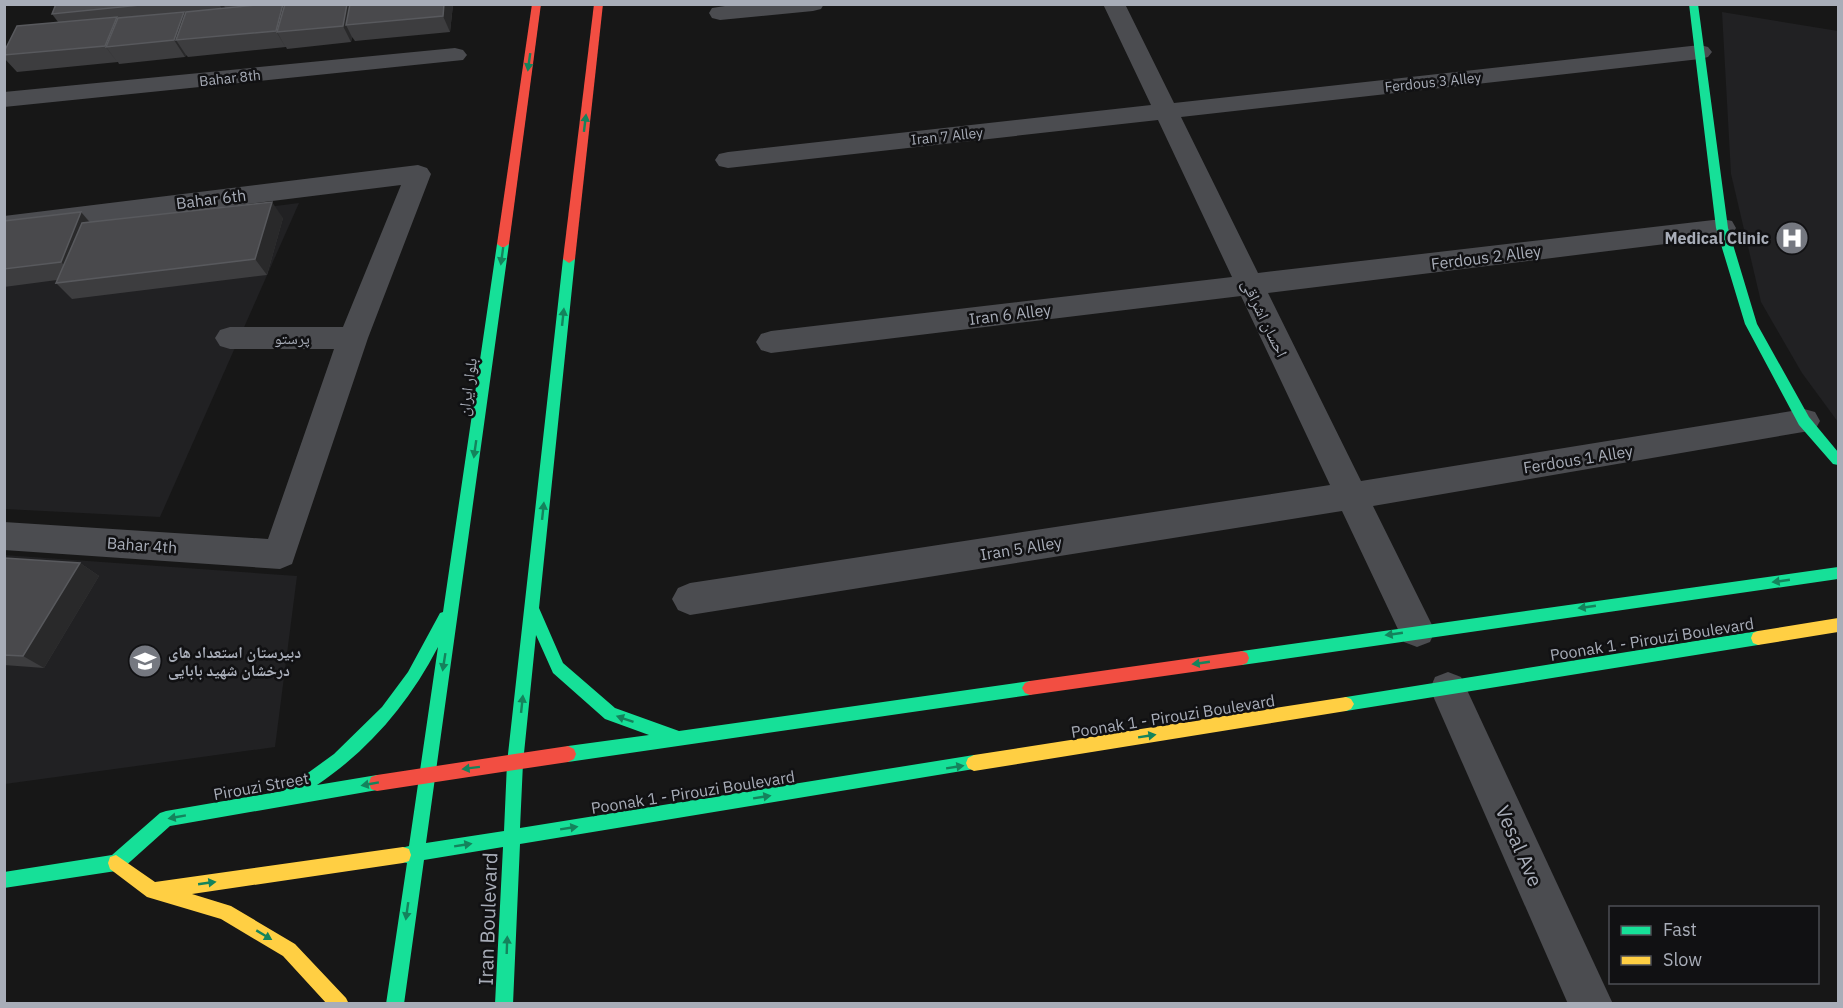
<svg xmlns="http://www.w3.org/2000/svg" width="1843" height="1008" font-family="'IBM Plex Sans','Noto Naskh Arabic',sans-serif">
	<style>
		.built { fill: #212123 }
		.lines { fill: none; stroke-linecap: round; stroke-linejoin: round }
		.street { fill: #4b4c50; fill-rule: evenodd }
		.fast { fill: #16e098; fill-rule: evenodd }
		.slow { fill: #ffcf43; fill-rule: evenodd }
		.jam { fill: #f24e42; fill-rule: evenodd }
		.wall { fill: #3d3d3f }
		.shaded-wall { fill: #29292a }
		.building { fill: #49494c; stroke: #58595d; stroke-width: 1.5 }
		.oneway { fill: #14835c }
		.labels { text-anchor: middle; stroke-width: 5; stroke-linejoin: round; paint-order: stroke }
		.far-street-label { font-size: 14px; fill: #a8adb8; stroke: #111113 }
		.street-label { font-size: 16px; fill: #a8adb8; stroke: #111113 }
		.poi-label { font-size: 16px; font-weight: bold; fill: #a8adb8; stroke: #111113; text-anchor: end }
		.near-street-label { font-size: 20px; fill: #a8adb8; stroke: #111113 }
	</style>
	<rect width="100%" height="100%" fill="#171717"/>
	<g class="built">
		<polygon points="1722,12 1838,31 1838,422 1802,373 1761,302 1731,174"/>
		<polygon points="299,203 160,517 5,509 4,240"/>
		<polygon points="4,555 297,576 275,747 5,784"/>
	</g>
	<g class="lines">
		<g class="street">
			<polygon points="738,4 824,4 821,9 813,11 720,20 712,18 709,13 712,8"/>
			<polygon points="1103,4 1125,4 1174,103 1700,45 1708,47 1712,52 1708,57 1700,59 1181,117 1258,273 1722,219 1732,221 1736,228 1732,235 1722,237 1268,293 1361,481 1804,409 1815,412 1820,421 1815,430 1373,506 1435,631 1430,642 1417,647 1404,642 1342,511 690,615 678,610 672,599 678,588 690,583 1330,485 1241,296 771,353 761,350 756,342 761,334 771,331 1232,277 1158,120 728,168 719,166 715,160 719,154 728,152 1151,105"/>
			<polygon points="455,48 463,50 467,55 463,60 4,107 4,92"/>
			<polygon points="418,165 427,168 431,174 368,338 292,564 280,569 4,550 4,522 268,539 334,349 230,349 220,346 215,338 220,330 230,327 343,327 401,185 4,234 4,216"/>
			<polygon points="1448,672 1461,677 1613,1004 1568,1004 1430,689 1435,677"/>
		</g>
		<g class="fast">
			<polygon points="1689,4 1698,4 1728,228 1757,324 1809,417 1838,452 1838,465 1833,464 1799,425 1745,324 1716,228"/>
			<path d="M503,240L509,244L426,843L504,831L507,763L563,259L569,255L575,259L539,608L563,663L615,708L679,731L1030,681L1035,683L1038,688L1035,693L1030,695L568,762L562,759L560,754L562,749L568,746L649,735L605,719L553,673L536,635L523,763L520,828L974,755L980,758L982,763L980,768L520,844L513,1004H495L503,847L424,860L404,1004H386L407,863L397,861L395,855L397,849L409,846L438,647C409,703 369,750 317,785L377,775L383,777L385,783L383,789L170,826L122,869L116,871L4,888V872L112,855L160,813L166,811L283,791L334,754L382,707L408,672L440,613L443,612L497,244Z"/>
			<polygon points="1838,567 1838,579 1242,665 1237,663 1235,658 1237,653 1242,651"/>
			<polygon points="1758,631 1763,633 1765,638 1763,643 1758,645 1346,711 1341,709 1338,704 1341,699 1346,697"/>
		</g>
		<g class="slow">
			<polygon points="1838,618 1838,632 1758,645 1753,643 1751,638 1753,633 1758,631"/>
			<polygon points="1346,697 1351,699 1354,704 1351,709 1346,711 974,771 968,768 966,763 968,758 974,755"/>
			<polygon points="403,847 409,849 411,855 409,861 403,863 192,894 231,906 295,944 346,998 349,1004 327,1004 283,956 221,919 147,897 110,869 108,863 110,857 116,855 155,882"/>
		</g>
		<g class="jam">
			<polygon points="532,4 541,4 509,244 503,248 497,244"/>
			<polygon points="594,4 603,4 575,259 569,263 563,259"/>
			<polygon points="1242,651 1247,653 1249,658 1247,663 1242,665 1030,695 1025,693 1022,688 1025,683 1030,681"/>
			<polygon points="568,746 574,749 576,754 574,759 568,762 377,791 371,789 369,783 371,777 377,775"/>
		</g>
	</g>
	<g class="wall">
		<polygon points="56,4 453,4 453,5 450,32 355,41 352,37 351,42 287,49 286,47 188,57 186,55 185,57 119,64 118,62 17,72 4,58 4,52 58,22 52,14"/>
		<polygon points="81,212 90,222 283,218 267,275 72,299 56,283 57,280 4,287 4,221"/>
		<polygon points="4,558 80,563 99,576 44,668 4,665"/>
	</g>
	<g class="shaded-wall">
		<polygon points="219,4 223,4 227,11 226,16"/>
		<polygon points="283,4 284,4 277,32 286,48 276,31"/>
		<polygon points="347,4 351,4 346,25 352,37 351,42 343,26"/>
		<polygon points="444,4 453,4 450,32 443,16"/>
		<polygon points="184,12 195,28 176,40 186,55 185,57 174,40"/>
		<polygon points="117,17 129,34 106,47 118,63 105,46"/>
		<polygon points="272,202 283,218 267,275 255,259"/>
		<polygon points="81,212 95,229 77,278 61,262"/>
		<polygon points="80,563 99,576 44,668 23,656"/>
	</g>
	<g class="building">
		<polygon points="56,4 150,4 52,14"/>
		<polygon points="266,4 283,4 276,31 176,40 186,12"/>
		<polygon points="285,4 347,4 343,26 277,32"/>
		<polygon points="350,4 444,4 443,16 346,25"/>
		<polygon points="184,12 174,40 106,47 118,18"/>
		<polygon points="117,17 105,46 4,55 4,52 17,26"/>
		<polygon points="272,202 255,259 56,283 82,223"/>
		<polygon points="81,212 61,262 4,269 4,221"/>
		<polygon points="4,558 80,563 23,656 4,655"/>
	</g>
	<defs><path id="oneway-solid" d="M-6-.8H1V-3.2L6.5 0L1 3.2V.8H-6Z" transform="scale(1.5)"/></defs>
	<g class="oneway">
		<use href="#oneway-solid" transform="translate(529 62) rotate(98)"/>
		<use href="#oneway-solid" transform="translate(585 123) rotate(-83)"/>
		<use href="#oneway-solid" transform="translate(502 256) rotate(98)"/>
		<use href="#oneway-solid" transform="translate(563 317) rotate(-84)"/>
		<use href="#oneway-solid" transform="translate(475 449) rotate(98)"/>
		<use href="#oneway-solid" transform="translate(543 511) rotate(-84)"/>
		<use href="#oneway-solid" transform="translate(1781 581) rotate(172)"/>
		<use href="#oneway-solid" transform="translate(1587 607) rotate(172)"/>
		<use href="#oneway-solid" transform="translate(1394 634) rotate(172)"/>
		<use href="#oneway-solid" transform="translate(444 662) rotate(99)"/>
		<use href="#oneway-solid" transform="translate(1201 663) rotate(172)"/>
		<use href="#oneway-solid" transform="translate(522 704) rotate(-84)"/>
		<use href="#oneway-solid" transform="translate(625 719) rotate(-161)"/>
		<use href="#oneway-solid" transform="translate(1147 736) rotate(-9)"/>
		<use href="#oneway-solid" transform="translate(955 767) rotate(-9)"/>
		<use href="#oneway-solid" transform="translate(471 768) rotate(173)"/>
		<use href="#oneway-solid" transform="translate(370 784) rotate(170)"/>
		<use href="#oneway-solid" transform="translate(762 797) rotate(-9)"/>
		<use href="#oneway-solid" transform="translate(177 817) rotate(170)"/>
		<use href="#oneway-solid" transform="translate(569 828) rotate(-9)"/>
		<use href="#oneway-solid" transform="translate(463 845) rotate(-9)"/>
		<use href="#oneway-solid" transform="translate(207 883) rotate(-8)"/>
		<use href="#oneway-solid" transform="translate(407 911) rotate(98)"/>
		<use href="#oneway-solid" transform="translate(264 935) rotate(31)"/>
		<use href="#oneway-solid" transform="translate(507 945) rotate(-88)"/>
	</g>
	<defs>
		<g id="hospital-disc" transform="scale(1.725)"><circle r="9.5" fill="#757880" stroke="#111113"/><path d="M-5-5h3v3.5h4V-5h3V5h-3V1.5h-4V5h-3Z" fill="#fff"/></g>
		<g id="school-disc" transform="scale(1.725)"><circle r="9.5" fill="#757880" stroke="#111113"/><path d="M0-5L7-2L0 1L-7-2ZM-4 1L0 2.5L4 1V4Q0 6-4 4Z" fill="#fff"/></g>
	</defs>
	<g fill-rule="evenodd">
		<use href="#hospital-disc" x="1792" y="238"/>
		<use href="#school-disc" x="145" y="661"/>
	</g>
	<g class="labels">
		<g class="far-street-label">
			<text transform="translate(230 78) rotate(-6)" y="5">Bahar 8th</text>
			<text transform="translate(1433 82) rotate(-6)" y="5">Ferdous 3 Alley</text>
			<text transform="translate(947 136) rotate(-6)" y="5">Iran 7 Alley</text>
		</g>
		<g class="street-label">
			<text transform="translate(211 199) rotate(-7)" y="6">Bahar 6th</text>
			<text transform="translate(1486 257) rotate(-7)" y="6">Ferdous 2 Alley</text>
			<text transform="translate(1010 314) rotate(-7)" y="6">Iran 6 Alley</text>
			<text transform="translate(1265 318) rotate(64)" y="6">احسان اشراقی</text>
			<text x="292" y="344">پرستو</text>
			<text transform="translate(467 387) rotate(-82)" y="6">بلوار ایران</text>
			<text transform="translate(1578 459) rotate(-9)" y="6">Ferdous 1 Alley</text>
			<text transform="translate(142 545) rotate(4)" y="6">Bahar 4th</text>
			<text transform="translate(1021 548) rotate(-9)" y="6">Iran 5 Alley</text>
			<text transform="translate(1652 639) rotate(-9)" y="6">Poonak 1 - Pirouzi Boulevard</text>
			<text transform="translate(1173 716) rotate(-9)" y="6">Poonak 1 - Pirouzi Boulevard</text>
			<text transform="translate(261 786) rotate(-10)" y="6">Pirouzi Street</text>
			<text transform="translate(693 792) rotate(-9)" y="6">Poonak 1 - Pirouzi Boulevard</text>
		</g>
		<g class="poi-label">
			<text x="1769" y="244">Medical Clinic</text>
			<text x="168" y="658" text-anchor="start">دبیرستان استعداد های<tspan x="168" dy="18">درخشان شهید بابایی</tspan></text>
		</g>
		<g class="near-street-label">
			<text transform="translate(1519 846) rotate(66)" y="7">Vesal Ave</text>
			<text transform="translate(488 919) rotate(-88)" y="7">Iran Boulevard</text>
		</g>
	</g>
	<rect width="1843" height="1008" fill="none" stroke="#a8adb8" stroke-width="12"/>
	<rect x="1609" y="906" width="210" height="78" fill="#111113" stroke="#4d4f55" stroke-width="1.5"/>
	<rect x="1621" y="926" width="30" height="9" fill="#16e098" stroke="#4d4f55" stroke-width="1.5"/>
	<text x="1663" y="936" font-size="18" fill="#a8adb8">Fast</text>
	<rect x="1621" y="956" width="30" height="9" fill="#ffcf43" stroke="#4d4f55" stroke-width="1.5"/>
	<text x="1663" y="966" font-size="18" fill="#a8adb8">Slow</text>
</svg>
